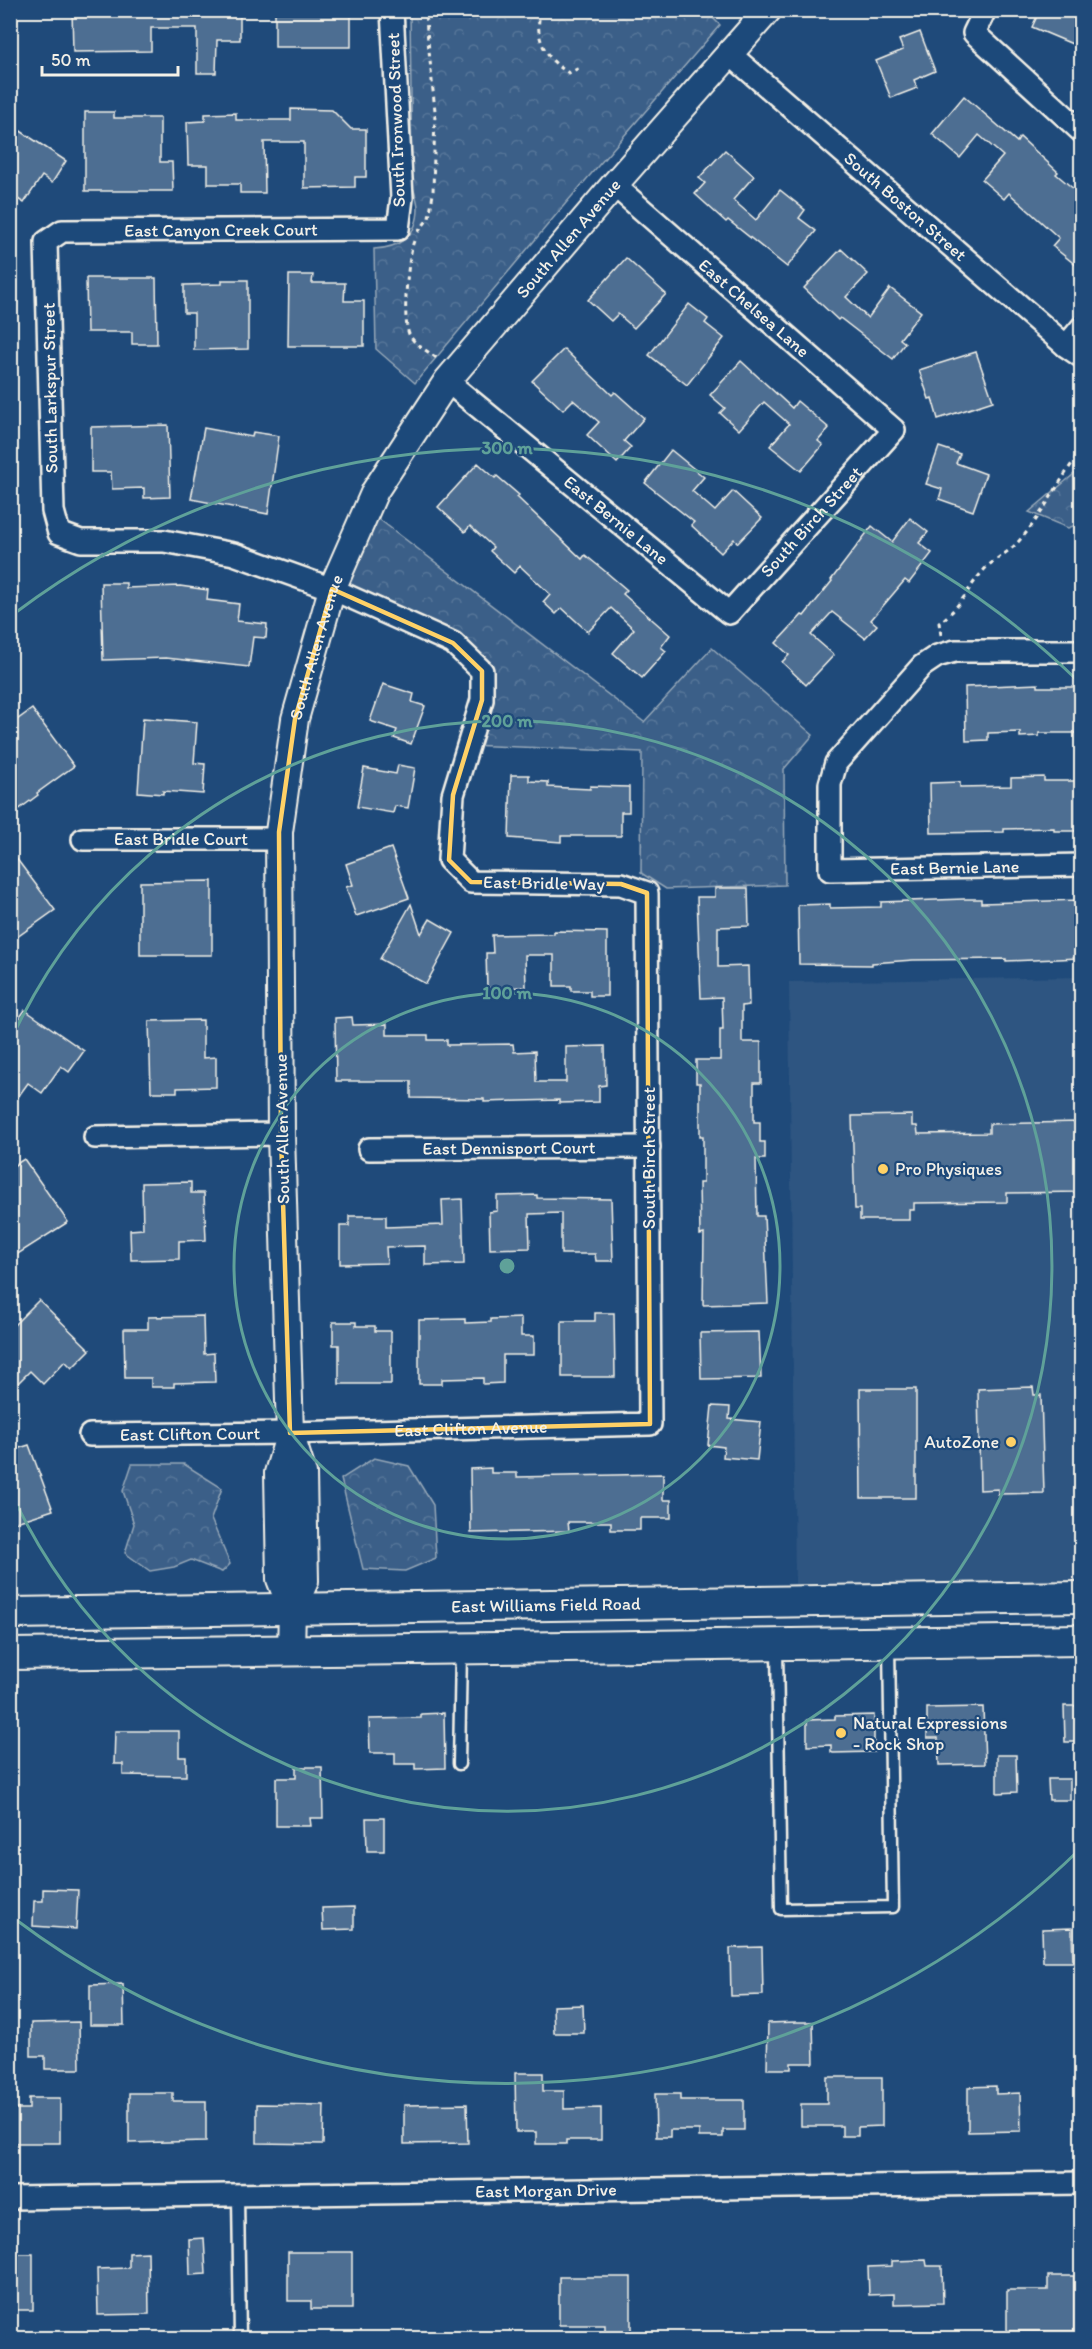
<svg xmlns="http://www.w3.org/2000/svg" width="1092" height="2349" font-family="Itim,sans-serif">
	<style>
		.built { fill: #2d5581 }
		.park { fill: url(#park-crowns); stroke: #97a8b8; stroke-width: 1.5 }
		.building { fill: #4d6e92; stroke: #f4f1e8; stroke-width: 1.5 }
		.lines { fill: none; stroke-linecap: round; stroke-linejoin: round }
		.service-casing { stroke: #f4f1e8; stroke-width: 15 }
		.minor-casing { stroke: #f4f1e8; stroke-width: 26 }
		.tertiary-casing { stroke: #f4f1e8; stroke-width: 30 }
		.secondary-casing { stroke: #f4f1e8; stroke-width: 34 }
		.path { stroke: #f4f1e8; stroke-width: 3; stroke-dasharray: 4.5 4.5; stroke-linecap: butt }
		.service { stroke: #1f4a7a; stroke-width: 10 }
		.minor { stroke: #1f4a7a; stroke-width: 21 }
		.tertiary { stroke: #1f4a7a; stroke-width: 26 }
		.secondary { stroke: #1f4a7a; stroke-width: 30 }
		.marked { fill: none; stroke: #ffd166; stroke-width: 4.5; stroke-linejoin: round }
		.ring { fill: none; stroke: #5fa199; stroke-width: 3 }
		.poi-dot { fill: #ffd166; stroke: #1f4a7a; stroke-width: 2 }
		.labels { text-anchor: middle; stroke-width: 4.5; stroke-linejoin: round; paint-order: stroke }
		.street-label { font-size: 18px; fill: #f4f1e8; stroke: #1f4a7a }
		.poi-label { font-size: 18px; fill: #f4f1e8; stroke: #1f4a7a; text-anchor: start }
		.centre { fill: #5fa199; stroke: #1f4a7a; stroke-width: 3 }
		.ring-label { font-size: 18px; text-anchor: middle; font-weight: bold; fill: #5fa199; stroke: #1f4a7a; stroke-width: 4.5; stroke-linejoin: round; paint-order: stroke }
	</style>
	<defs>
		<pattern id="park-crowns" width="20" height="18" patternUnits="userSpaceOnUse" patternTransform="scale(1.5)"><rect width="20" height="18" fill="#3a5f88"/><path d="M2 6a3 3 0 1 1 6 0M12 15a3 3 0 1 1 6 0" fill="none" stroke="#577699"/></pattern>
	</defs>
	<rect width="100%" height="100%" fill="#1f4a7a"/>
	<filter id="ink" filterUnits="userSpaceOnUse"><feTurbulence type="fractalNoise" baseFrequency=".0167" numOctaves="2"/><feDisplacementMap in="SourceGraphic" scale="12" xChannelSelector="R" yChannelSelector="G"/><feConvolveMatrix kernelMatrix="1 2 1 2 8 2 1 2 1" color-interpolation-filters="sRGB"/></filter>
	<g filter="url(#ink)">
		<polygon class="built" points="1081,977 1081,1581 795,1584 789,982"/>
		<g class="park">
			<path d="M705,10L720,25L566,203L415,383L376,349L374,249C399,248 418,236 418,208C418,200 414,192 412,184L410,11Z"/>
			<polygon points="1081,468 1081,523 1068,528 1029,512"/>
			<polygon points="367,510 644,722 712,648 813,735 784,769 785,885 666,889 641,873 642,752 468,745 482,671 453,643 332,589"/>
			<polygon points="374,1458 409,1466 433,1505 436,1558 405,1571 363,1569 341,1479"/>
			<polygon points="132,1464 184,1464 222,1488 211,1519 230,1564 222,1572 191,1560 174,1567 150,1571 125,1553 134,1524 123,1491"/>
		</g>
		<g class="building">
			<polygon points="72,10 240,10 240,40 217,40 216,73 197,73 197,28 151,28 151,51 73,52"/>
			<rect x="275" y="10" width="76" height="37"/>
			<polygon points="1040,10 1082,10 1082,48 1032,27"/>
			<polygon points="920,32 935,71 914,80 917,88 891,98 876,61 903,50 899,40"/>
			<polygon points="964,96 1017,142 1020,137 1058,172 1056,174 1082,196 1082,270 1052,246 1059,238 1009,193 1004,199 982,180 1003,156 979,135 960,158 932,134"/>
			<polygon points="291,109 332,110 351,129 366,129 366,177 355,177 355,187 304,188 304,142 264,142 265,193 240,193 240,184 208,184 208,165 188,165 187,122 205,121 205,114 236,113 236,120 291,120"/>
			<polygon points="85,112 114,112 114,118 160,118 160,162 172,162 173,191 85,191"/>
			<polygon points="10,124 66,161 52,183 42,176 24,203 10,194"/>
			<polygon points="725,150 754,176 733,200 756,220 780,190 805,210 799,218 816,231 787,267 728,220 726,222 695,194 705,183 699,178"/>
			<polygon points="841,249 868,274 846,297 868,318 890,288 921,312 900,339 905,343 893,359 840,318 838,320 804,288"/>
			<polygon points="626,258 666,294 634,328 618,314 611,321 588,300"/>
			<polygon points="289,275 313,275 312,283 345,283 344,301 364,301 364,346 288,346"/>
			<polygon points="86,278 156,278 157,344 132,344 132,332 87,332"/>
			<polygon points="222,280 248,280 248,349 194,350 194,313 184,313 184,285 222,284"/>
			<polygon points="689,304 708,319 705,323 724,338 687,385 649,355"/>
			<polygon points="564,349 612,395 615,392 644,418 624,441 631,447 617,463 587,435 599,422 573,400 563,410 532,381"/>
			<polygon points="976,352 993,401 938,419 932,398 929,399 919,370"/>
			<polygon points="741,361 792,408 797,401 829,428 818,441 823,445 801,471 770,446 789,424 764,402 739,430 720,413 725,408 710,395"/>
			<polygon points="168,425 170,497 144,498 144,488 112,489 111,472 91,472 91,427"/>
			<polygon points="204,428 252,437 253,432 279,436 268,514 191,499"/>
			<polygon points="939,447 960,454 956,463 986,474 973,511 939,499 942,489 926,484"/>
			<polygon points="671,450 704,477 692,491 715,511 733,491 762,518 738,543 734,539 721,553 691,525 694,522 645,483"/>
			<polygon points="478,463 495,478 497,476 519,495 517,497 582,559 585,555 606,572 627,590 623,594 670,635 661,647 666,651 642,678 613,653 634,629 611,608 588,632 562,608 556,614 543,602 550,594 520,566 514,573 490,551 493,547 470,526 465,532 438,507"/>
			<polygon points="910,518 928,532 919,543 932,553 909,583 905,580 871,620 877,625 865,638 832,612 811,635 834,655 806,685 782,662 789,655 776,643 802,615 804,616 832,581 831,580 872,526 892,542"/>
			<polygon points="101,583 126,583 126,588 180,586 208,590 207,600 239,604 237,621 267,624 266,638 253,637 249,667 166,658 103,660"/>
			<polygon points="383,684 414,694 412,702 425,706 411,744 394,738 397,730 370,721"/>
			<polygon points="1038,684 1038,687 1081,687 1080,733 1039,733 1039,736 1020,737 1020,732 988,733 988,740 966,741 965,687"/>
			<polygon points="32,709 74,766 37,793 38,795 18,810 10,801 10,725"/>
			<polygon points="143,718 197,722 194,763 205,764 203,794 163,791 163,794 138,792"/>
			<polygon points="398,765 415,768 408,808 395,806 393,813 357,807 364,768 396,774"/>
			<polygon points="511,775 529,775 529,781 548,782 548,787 590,789 590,786 629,787 629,812 621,812 621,836 561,836 561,842 509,838"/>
			<polygon points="1044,777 1044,781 1082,781 1082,831 1054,831 1054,828 1004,829 1004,832 931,833 930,783 960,782 960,787 1011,786 1011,778"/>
			<polygon points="391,848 409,898 356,916 346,887 353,885 346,864"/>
			<polygon points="10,850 55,910 10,942"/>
			<polygon points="212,881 212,955 140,955 140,882"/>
			<polygon points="715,888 748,888 749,926 718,927 718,967 748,966 749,1005 742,1006 742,1042 761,1042 761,1083 754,1083 754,1122 760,1122 760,1142 765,1142 765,1159 756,1159 757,1216 764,1216 768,1303 703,1305 704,1234 700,1235 699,1183 703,1183 703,1136 700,1136 700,1083 696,1083 696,1060 720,1060 720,1030 723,1030 722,997 701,998 697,897 715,897"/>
			<polygon points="964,899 981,899 981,903 1079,900 1080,958 1006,961 1006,959 913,960 872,963 872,965 799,964 798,905 830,904 830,908 881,907 881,902"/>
			<polygon points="411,904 421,934 430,919 454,933 426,984 380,959"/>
			<polygon points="554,931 607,932 607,996 590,996 590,991 571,991 571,986 554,986 554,955 525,955 526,987 487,988 486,953 493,953 492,935 554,934"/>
			<polygon points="25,1010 84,1051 69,1072 61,1066 42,1093 28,1083 10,1108 10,1031"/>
			<polygon points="352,1017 353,1025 387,1024 387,1035 428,1035 428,1040 447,1040 447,1045 513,1044 514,1052 535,1051 536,1082 566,1082 566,1047 605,1046 606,1085 599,1086 599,1102 559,1103 559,1100 484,1102 484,1099 411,1098 411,1081 336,1081 335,1018"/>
			<polygon points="203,1020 203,1058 216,1057 216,1087 177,1088 177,1092 151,1092 149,1021"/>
			<polygon points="912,1115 912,1126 917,1126 918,1134 989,1133 989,1124 1079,1122 1080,1192 1007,1193 1007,1202 914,1203 914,1210 909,1210 909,1220 860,1220 860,1209 855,1209 852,1116"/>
			<polygon points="24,1159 68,1222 10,1259 10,1168"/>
			<polygon points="191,1182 191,1193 204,1193 206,1240 179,1241 179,1259 131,1260 130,1230 143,1229 142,1183"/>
			<polygon points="537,1195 537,1198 611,1199 613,1261 596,1261 595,1254 561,1254 561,1213 529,1214 530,1248 490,1249 489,1212 497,1211 497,1196"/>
			<polygon points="462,1199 464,1264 425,1265 425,1246 386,1247 387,1263 340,1264 340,1226 349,1226 349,1216 386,1216 386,1227 443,1225 442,1200"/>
			<polygon points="39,1300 90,1350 72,1368 65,1361 43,1384 30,1371 10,1391 10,1329"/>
			<polygon points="595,1313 614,1313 615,1377 562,1377 562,1321 595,1321"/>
			<polygon points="203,1316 204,1354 214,1353 215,1382 174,1383 174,1387 151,1387 151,1378 125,1378 124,1329 148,1329 148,1317"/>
			<polygon points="521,1318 521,1336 534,1336 534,1355 503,1355 503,1383 483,1384 483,1378 442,1379 442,1384 419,1384 419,1320 465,1319 465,1323 491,1322 491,1319"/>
			<polygon points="333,1322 356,1322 356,1326 375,1326 375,1331 391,1331 391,1384 339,1384 339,1345 333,1345"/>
			<polygon points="759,1332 761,1378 701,1379 700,1333"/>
			<polygon points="1033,1387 1034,1395 1041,1395 1044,1493 998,1494 998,1489 980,1490 978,1389"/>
			<polygon points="860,1389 916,1389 916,1498 861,1498"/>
			<polygon points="712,1406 730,1407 729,1419 761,1422 757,1460 723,1457 724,1447 708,1445"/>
			<polygon points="29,1445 53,1510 10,1524 10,1451"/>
			<polygon points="491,1468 491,1473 517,1473 517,1477 663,1474 663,1500 671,1500 671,1518 640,1518 640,1530 611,1530 611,1522 568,1522 569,1531 471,1533 470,1469"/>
			<polygon points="1064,1706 1082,1706 1082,1742 1065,1742"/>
			<polygon points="983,1707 985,1764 939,1765 938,1738 927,1738 927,1708"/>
			<polygon points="444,1713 445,1768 415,1769 415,1764 395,1764 395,1753 370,1753 369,1719 421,1718 421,1714"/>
			<polygon points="874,1715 874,1752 833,1753 831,1752 831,1745 807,1746 807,1720 835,1719 835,1716"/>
			<polygon points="115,1731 179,1731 179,1757 186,1757 186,1776 123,1775 123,1764 114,1764"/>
			<polygon points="997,1755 1016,1755 1017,1792 997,1793"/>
			<polygon points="296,1767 322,1767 323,1818 310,1818 311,1826 276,1826 276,1778 296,1778"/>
			<polygon points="1048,1779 1070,1779 1070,1800 1049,1800"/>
			<polygon points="366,1818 384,1818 384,1851 367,1851"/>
			<polygon points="43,1889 78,1890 76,1929 33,1926 34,1901 43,1901"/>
			<polygon points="354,1907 354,1929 323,1930 322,1908"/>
			<polygon points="1072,1928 1073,1962 1043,1962 1042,1929"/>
			<polygon points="762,1947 763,1995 731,1996 730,1948"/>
			<polygon points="123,1984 124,2025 90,2025 90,1985"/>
			<polygon points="583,2005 584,2033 554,2033 553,2006"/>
			<polygon points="79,2022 80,2069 45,2069 45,2056 31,2056 31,2023"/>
			<polygon points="796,2022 813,2022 814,2063 791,2063 791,2069 767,2069 768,2023"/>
			<polygon points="515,2073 543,2073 543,2091 564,2091 564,2109 601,2108 601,2140 566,2140 566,2144 536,2144 536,2132 516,2132"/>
			<polygon points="827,2077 882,2077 882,2126 858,2127 858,2136 842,2136 842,2126 801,2126 801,2104 827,2104"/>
			<polygon points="996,2086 996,2094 1020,2093 1021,2131 968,2132 968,2087"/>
			<polygon points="129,2093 173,2093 173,2101 206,2101 206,2141 129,2143"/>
			<polygon points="655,2094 680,2094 680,2100 744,2100 744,2130 723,2130 723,2137 699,2137 699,2130 670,2130 670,2137 656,2137"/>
			<polygon points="29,2098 60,2098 60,2143 10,2143 10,2109 29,2109"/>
			<polygon points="257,2104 324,2105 323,2144 257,2143"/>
			<polygon points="467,2104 468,2143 404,2144 404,2105"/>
			<polygon points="204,2238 206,2274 190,2275 189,2239"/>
			<polygon points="148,2252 149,2314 98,2315 97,2269 129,2268 129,2253"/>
			<polygon points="288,2252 352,2252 352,2309 311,2309 311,2301 288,2301"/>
			<polygon points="14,2254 33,2254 33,2310 10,2310 10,2262 14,2262"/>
			<polygon points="926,2260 927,2266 942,2266 943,2303 894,2304 894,2294 869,2295 868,2267 892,2266 892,2261"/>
			<polygon points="1048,2276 1074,2276 1074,2331 1007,2331 1007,2290 1048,2290"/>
			<polygon points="559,2277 631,2277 631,2338 605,2338 605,2325 559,2325"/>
		</g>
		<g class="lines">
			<g class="service-casing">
				<g id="service">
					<polyline points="777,1648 781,1909 893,1907 889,1645"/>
					<polyline points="459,1764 461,1650"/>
					<polyline points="238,2195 240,2338"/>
				</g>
			</g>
			<g class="minor-casing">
				<g id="minor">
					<polyline points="985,10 974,33 1082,132"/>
					<path id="s1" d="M731,55L1066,346L1082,357"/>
					<polyline points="1066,346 1082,327"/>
					<path id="s2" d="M447,381L729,613L894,430L614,185"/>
					<path id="s3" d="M1082,651H955L937,656L922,666L836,763L830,784V870L1082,865"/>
					<path id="s4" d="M83,839H279"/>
					<polyline points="95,1137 281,1134"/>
					<path id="s5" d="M369,1149L649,1147"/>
					<path id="s6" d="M90,1435L290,1433L650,1424L647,893L621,884L471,882L449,860L453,795L482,700V671L453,643L332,589L234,554L164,541H81L59,533L53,511L46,242L62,231L398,229L402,198L392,10"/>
					<path id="s7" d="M10,2198L1082,2183"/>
				</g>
			</g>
			<g class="tertiary-casing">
				<g id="tertiary">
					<polyline points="290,1433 278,1473 280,1579 292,1610 291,1650"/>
					<path id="s8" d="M292,1610L305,1581L303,1474L290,1433L281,1134L279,832L295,719L332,589L375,491L447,381L614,185L768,10"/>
				</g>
			</g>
			<g class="secondary-casing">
				<g id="secondary">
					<path id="s9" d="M10,1613L1082,1597"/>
					<path d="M10,1654C367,1647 725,1648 1082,1640"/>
				</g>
			</g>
			<g class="path">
				<path d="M541,10C533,37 546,60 569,73L579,68"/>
				<polyline points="418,232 429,218 433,194 435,111 425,10"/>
				<path d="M414,241C408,256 401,322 410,336C416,346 430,352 439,360"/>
				<path d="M941,635L939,623C962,606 966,590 983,571C993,559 1009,553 1019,541C1044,514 1059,479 1082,450"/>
			</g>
			<use href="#service" class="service"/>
			<use href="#minor" class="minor"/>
			<use href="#tertiary" class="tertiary"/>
			<use href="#secondary" class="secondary"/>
		</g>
	</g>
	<path class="marked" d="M332,589L453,643L482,671V700L453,795L449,860L471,882L621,884L647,893L650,1424L290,1433L281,1134L279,832L295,719Z"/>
	<g class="ring">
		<circle cx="507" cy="1266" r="273"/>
		<path d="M11 1040A545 545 0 1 1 11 1492"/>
		<path d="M1080 1849A818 818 0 0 1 15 1919M15 613A818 818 0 0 1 1080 683"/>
	</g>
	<g class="poi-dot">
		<circle cx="883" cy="1169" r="6"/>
		<circle cx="1011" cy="1442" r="6"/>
		<circle cx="841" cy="1733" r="6"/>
	</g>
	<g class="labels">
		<g class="street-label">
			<text transform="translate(396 120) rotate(-92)" y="6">South Ironwood Street</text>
			<text dy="6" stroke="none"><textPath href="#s1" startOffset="231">South Boston Street</textPath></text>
			<text dy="6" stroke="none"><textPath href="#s6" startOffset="2418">East Canyon Creek Court</textPath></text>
			<text dy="6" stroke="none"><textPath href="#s8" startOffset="1458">South Allen Avenue</textPath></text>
			<text transform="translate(754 308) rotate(41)" y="6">East Chelsea Lane</text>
			<text transform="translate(50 388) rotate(-91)" y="6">South Larkspur Street</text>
			<text dy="6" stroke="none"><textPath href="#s2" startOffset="219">East Bernie Lane</textPath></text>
			<text dy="6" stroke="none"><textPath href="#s2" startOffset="488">South Birch Street</textPath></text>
			<text dy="6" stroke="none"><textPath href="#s8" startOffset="972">South Allen Avenue</textPath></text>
			<text dy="6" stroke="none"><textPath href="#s4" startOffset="98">East Bridle Court</textPath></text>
			<text dy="6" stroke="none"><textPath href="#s3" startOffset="526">East Bernie Lane</textPath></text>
			<text transform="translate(544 883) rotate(1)" y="6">East Bridle Way</text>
			<text transform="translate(282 1129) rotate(-91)" y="6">South Allen Avenue</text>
			<text dy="6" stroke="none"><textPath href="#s5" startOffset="140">East Dennisport Court</textPath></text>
			<text transform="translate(649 1158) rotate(-90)" y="6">South Birch Street</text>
			<text dy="6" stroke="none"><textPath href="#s6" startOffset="381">East Clifton Avenue</textPath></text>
			<text dy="6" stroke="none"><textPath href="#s6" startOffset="100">East Clifton Court</textPath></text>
			<text dy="6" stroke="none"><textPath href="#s9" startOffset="536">East Williams Field Road</textPath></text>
			<text dy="6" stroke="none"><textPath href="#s7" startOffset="536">East Morgan Drive</textPath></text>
		</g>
		<g class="poi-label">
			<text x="895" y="1175">Pro Physiques</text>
			<text x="999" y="1448" text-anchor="end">AutoZone</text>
			<text x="853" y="1729">Natural Expressions<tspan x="853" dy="21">- Rock Shop</tspan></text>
		</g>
	</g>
	<circle cx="507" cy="1266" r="9" class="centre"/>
	<g class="ring-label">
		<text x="507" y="454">300 m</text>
		<text x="507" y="727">200 m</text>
		<text x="507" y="999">100 m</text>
	</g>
	<rect width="1092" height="2349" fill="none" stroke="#1f4a7a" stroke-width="36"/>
	<rect x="18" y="18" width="1056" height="2313" fill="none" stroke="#f4f1e8" stroke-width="2" filter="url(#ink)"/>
	<path d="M42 66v9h136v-9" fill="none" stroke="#f4f1e8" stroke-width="3"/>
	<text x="51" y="66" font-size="18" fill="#f4f1e8" stroke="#1f4a7a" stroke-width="4.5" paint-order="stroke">50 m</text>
</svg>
